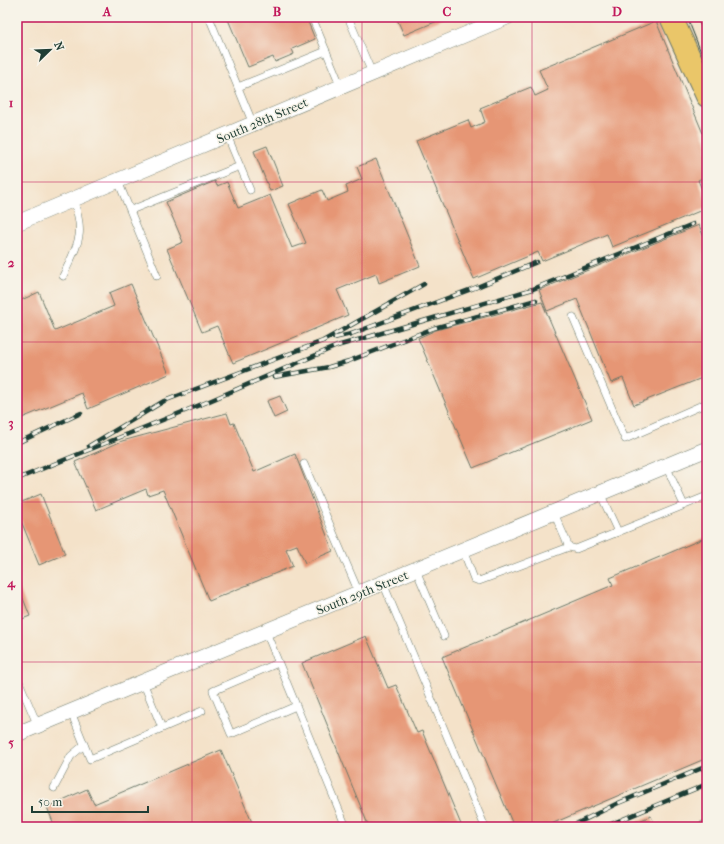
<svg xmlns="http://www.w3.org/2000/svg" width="724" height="844" font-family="'IM FELL French Canon',serif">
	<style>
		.building { fill: #e69674 }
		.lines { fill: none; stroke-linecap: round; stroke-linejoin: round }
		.lane-casing { stroke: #6a7768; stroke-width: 8 }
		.street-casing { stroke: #6a7768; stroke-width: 16 }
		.primary-casing { stroke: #6a7768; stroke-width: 24 }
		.lane { stroke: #fff; stroke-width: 7 }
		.street { stroke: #fff; stroke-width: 15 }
		.primary { stroke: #eac669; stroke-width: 22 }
		.tram { stroke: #1f3d34; stroke-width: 1 }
		.rail-casing { stroke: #1f3d34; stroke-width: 4.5 }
		.rail { stroke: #f7f3e8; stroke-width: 3; stroke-dasharray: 9; stroke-linecap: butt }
		.grid { fill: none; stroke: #c2185b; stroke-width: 1; stroke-opacity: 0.55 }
		.labels { text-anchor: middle; stroke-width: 3; stroke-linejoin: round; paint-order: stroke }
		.street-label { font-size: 13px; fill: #1f3d34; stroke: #f7f3e8 }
		.neatline { fill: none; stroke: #c2185b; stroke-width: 1.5 }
		.grid-label { font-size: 13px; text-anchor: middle; font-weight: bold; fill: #c2185b }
	</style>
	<rect width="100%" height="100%" fill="#f7f3e8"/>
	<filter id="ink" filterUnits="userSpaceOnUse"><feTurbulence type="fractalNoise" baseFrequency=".025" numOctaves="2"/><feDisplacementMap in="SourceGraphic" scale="8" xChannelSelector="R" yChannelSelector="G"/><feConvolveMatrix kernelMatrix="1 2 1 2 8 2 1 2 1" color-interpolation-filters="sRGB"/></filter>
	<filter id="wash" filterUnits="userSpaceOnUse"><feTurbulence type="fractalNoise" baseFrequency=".012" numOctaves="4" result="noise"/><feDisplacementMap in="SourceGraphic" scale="16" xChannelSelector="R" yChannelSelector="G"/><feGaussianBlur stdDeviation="0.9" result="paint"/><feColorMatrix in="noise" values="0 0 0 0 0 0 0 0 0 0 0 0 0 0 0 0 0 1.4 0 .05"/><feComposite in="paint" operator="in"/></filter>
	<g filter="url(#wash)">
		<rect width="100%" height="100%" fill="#f4e2c9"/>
		<g id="blocks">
			<g class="building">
				<polygon points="227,17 306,17 315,39 292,49 294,54 275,62 273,57 248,67"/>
				<polygon points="396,17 447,17 404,35"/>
				<polygon points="656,21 707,143 707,176 698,180 707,202 707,208 612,247 607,234 542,261 538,252 474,279 416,141 468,120 471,128 485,122 480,108 531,87 535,96 548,90 539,70"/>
				<polygon points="267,146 283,186 270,191 254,151"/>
				<polygon points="376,159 420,266 379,283 376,274 337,290 348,315 233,363 217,326 202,332 167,249 183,242 166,202 215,181 217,186 227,182 238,208 270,195 292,248 306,243 289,204 322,190 327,201 348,192 346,186 362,179 357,167"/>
				<polygon points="699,225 707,245 707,376 634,405 623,378 611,383 577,299 547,311 539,290"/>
				<polygon points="131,284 169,374 88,409 82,393 17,420 17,302 39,292 55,331 114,306 109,293"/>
				<polygon points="542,302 592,419 473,468 418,338 436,330"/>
				<polygon points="280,396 287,412 274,418 267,401"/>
				<polygon points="227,413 231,424 234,423 254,472 295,454 333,551 305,563 297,545 286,549 293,566 209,601 163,490 148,495 146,489 96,510 75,462 122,441"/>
				<polygon points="41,494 65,554 39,565 17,511 17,504"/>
				<polygon points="707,537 707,758 544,827 514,827 442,657 613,585 610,578"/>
				<polygon points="17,583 30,616 17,621"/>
				<polygon points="366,636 388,688 396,685 417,733 422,731 462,827 369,827 302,663"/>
				<polygon points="221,750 254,827 55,827 47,807 87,789 94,804"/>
				<polygon points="651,816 656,827 624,827"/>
				<polygon points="707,819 707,827 698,827 697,824"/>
			</g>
		</g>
	</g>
	<g filter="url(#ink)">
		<use href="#blocks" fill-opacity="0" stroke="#6a7768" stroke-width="1"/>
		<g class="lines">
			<g class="lane-casing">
				<g id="lane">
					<polyline points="209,17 253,124"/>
					<polyline points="312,17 341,87"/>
					<polyline points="348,17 372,73"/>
					<polyline points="238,87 326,51"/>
					<polyline points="227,135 250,190"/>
					<polyline points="118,181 157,276"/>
					<polyline points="131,210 240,166"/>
					<path d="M63,276C78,243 86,236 73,199"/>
					<polyline points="573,317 625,439 707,403"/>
					<polyline points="304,464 359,593"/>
					<polyline points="666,466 684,505"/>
					<polyline points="600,493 618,532"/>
					<polyline points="554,513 569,547 576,549 707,496"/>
					<polyline points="463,550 474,579 479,581 569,547"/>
					<polyline points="416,570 444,636"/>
					<polyline points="383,583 485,827"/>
					<polyline points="266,632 346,827"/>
					<polyline points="278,663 213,691 231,734 296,706"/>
					<polyline points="17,677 38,726"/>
					<polyline points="143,682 162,728"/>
					<polyline points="71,712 90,759 202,711"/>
					<polyline points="54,788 71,756 84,745"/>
				</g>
			</g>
			<g class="street-casing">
				<g id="street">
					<polyline points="17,223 507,17"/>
					<polyline points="17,734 707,449"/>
				</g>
			</g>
			<g class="primary-casing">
				<polyline id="primary" points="671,17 707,96"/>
			</g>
			<use href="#lane" class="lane"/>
			<use href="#street" class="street"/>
			<use href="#primary" class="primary"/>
			<g class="tram">
				<polyline points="687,17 707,67"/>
				<polyline points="697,17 707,41"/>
			</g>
			<g class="rail-casing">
				<g id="rail">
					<polyline points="334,338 351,334 477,287 537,262"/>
					<polyline points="274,377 329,367 349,361 434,328 536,300"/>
					<polyline points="17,443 81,413"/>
					<polyline points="89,446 164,401 323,341 424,284"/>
					<polyline points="17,479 207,402 337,346 533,289 693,224"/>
					<polyline points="570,827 616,804 707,766"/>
					<polyline points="604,827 707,784"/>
				</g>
			</g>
			<use href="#rail" class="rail"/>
		</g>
	</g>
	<path class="grid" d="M192,17V827M362,17V827M532,17V827M17,182H707M17,342H707M17,502H707M17,662H707"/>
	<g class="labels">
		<g class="street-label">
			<text transform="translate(262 120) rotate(-23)" y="5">South 28th Street</text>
			<text transform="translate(362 592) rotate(-22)" y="5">South 29th Street</text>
		</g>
	</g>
	<rect width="724" height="844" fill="none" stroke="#f7f3e8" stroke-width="44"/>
	<g transform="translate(50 50) rotate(67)" stroke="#f7f3e8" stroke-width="3" paint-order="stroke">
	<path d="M0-3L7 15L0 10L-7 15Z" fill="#1f3d34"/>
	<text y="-6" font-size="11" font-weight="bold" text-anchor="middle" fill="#1f3d34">N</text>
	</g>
	<path d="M32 806v6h116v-6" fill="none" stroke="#1f3d34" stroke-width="2"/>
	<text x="38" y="806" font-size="12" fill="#1f3d34" stroke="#f7f3e8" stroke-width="3" paint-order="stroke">50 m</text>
	<rect x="22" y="22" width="680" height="800" class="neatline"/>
	<g class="grid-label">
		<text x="107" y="16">A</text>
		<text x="277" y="16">B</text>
		<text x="447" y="16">C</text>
		<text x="617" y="16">D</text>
		<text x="11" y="107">1</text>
		<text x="11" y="267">2</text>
		<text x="11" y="427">3</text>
		<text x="11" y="587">4</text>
		<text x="11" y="747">5</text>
	</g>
</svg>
